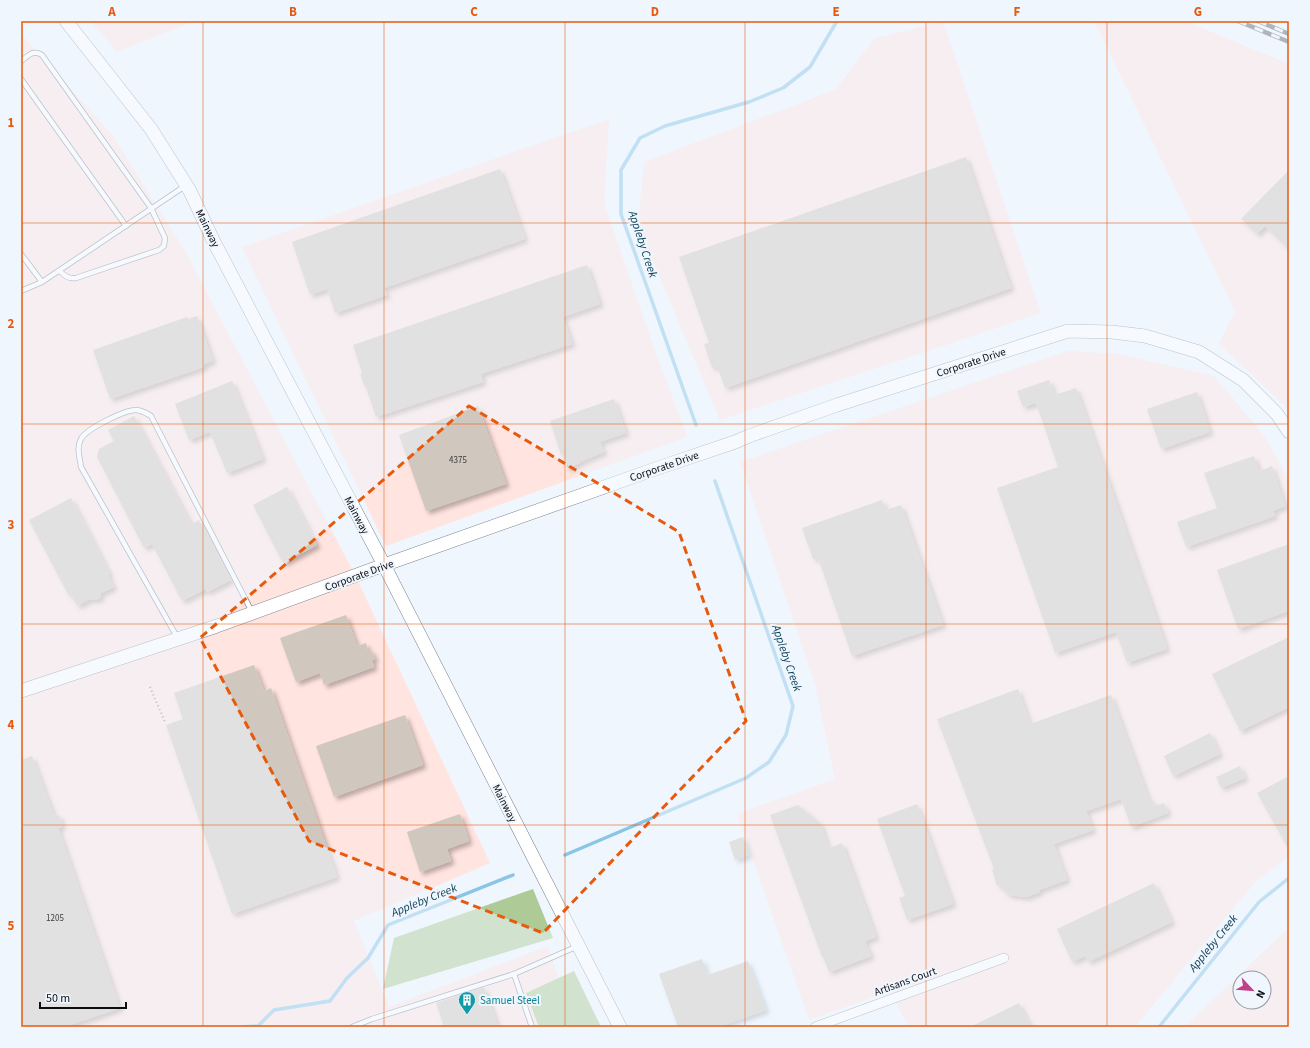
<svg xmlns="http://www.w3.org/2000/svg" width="1310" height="1048" font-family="'Source Sans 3',sans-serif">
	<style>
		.industrial { fill: #ffe4df; fill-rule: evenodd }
		.forest { fill: #adca97 }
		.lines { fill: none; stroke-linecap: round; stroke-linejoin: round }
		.stream { stroke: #89c5e6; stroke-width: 3.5 }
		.building { fill: #d0c7be; filter: url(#shadow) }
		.lane-casing { stroke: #7d858e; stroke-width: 6 }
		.street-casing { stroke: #7d858e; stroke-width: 10 }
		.secondary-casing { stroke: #7d858e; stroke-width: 14 }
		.path { stroke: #777b81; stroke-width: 2; stroke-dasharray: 1 3; stroke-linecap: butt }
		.lane { stroke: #fff; stroke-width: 4.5 }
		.street { stroke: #fff; stroke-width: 9 }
		.secondary { stroke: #fff; stroke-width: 13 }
		.rail-casing { stroke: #63676c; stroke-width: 4.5 }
		.rail { stroke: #eff6fe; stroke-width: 3; stroke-dasharray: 9; stroke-linecap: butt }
		.marked { fill: none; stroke: #e8590c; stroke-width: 3; stroke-dasharray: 8 5; stroke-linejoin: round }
		.grid { fill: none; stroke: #e8590c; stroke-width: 1; stroke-opacity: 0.55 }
		.labels { text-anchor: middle; stroke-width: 4; stroke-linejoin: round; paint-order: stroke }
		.number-label { font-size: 9px; fill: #3c3c3c }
		.street-label { font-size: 11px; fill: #0b0d10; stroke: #eff6fe }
		.culture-label { font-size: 11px; fill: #0d838f; stroke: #eff6fe; text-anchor: start }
		.water-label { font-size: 12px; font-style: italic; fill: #073b51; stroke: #eff6fe }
		.neatline { fill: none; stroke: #e8590c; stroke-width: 1.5 }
		.grid-label { font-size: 13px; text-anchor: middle; font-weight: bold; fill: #e8590c }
	</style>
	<defs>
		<filter id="shadow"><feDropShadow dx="3.5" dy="3.5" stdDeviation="2" flood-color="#0004"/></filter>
	</defs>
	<rect width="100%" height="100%" fill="#eff6fe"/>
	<g class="industrial">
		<polygon points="91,21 195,21 117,52"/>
		<polygon points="943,21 1041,313 720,420 638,226 644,162 835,90 874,39"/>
		<polygon points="1094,21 1185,21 1289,64 1289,412 1279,400 1219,344 1235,311"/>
		<polygon points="21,34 113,136 185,251 356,577 490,863 354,921 389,1007 548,946 574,1027 21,1027"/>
		<polygon points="609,119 604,203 648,331 687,437 386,546 242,247"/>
		<polygon points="1068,351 1118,354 1214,376 1265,437 1289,480 1289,856 1256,881 1135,1027 908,1027 891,991 809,1020 737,814 835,779 815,684 740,462"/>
		<path d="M1289,927V1027H1185ZM1240,978H1264V1002H1240Z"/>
	</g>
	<g class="forest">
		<polygon points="533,889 553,938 383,989 394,938"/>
		<polygon points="574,971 601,1027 539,1027 526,993"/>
	</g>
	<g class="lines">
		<g class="stream">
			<polyline points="696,425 621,214 621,170 640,138 665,126 749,102 783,88 810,67 837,21"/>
			<polyline points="565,855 746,778 769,762 786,735 793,706 715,481"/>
			<polyline points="241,1027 258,1026 274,1010 330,1001 347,978 368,958 388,925 513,875"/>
			<polyline points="1159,1027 1259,902 1289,878"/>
		</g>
	</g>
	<g class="building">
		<polygon points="966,157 1011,288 725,388 717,366 712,368 704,344 709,343 679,257"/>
		<polygon points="500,169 525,239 384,288 387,295 335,313 327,289 310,295 292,242"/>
		<polygon points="1289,170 1289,249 1265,226 1257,234 1241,219"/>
		<polygon points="587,265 600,304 563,317 572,344 481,374 483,382 376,417 366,387 365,387 360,374 362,373 353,345"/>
		<polygon points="197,316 213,361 204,364 204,367 110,399 93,350 187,317 188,319"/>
		<polygon points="1049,380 1055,395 1076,388 1167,649 1127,663 1116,632 1055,653 997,488 1058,467 1036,403 1023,407 1017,391"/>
		<polygon points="232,381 263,459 227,473 210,432 189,440 175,404"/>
		<polygon points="1197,392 1210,432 1161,449 1147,409"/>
		<polygon points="614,399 626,433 600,442 604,452 580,462 580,463 568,468 563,455 561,455 550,421"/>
		<polygon points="478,406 506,484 426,511 399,435"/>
		<polygon points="134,416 191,524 199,520 231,580 207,592 206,589 182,601 152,544 144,548 97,457 99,449 114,441 108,430"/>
		<polygon points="1254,456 1259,471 1272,466 1285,506 1273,511 1275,516 1186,547 1177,522 1217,508 1204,473"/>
		<polygon points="287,487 317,545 283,563 253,505"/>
		<polygon points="71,498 110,574 108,575 114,587 101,593 101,597 98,599 94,600 90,599 77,606 71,594 69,596 29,520"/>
		<polygon points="882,500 886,510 901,505 943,625 852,656 818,558 813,559 802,528"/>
		<polygon points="1289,544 1289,611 1238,629 1217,570"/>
		<polygon points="346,615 357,646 366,643 368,651 371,650 375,659 372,660 374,667 324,685 320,673 296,682 280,638"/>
		<polygon points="1289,637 1289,707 1240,731 1212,674"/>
		<polygon points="254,665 264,691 271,688 337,877 232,914 166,725 183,719 174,693"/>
		<polygon points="1018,689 1030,724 1111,695 1149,800 1152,799 1155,806 1164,803 1168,813 1131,827 1121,799 1086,811 1093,830 1054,844 1067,880 1039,890 1040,892 1026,897 1009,895 1004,891 1000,885 997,886 992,870 994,869 937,719"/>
		<polygon points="405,715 423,765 334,797 316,746"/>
		<polygon points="1210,733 1220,754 1173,776 1164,756"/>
		<polygon points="32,756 54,816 59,815 63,826 58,828 120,1008 64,1027 21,1027 21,760"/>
		<polygon points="1240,766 1245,778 1221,788 1216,777"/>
		<polygon points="1289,776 1289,850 1257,793"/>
		<polygon points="917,804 953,904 907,920 899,898 905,896 877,819"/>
		<polygon points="798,805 820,823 829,848 842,843 876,937 865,941 871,956 829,972 823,957 822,957 770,815"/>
		<polygon points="460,814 469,841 447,849 451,861 420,872 407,832"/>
		<polygon points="743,837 749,855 735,860 729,842"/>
		<polygon points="1154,883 1172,922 1088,962 1085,956 1072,962 1057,929"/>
		<polygon points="702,959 708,975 748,961 766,1010 718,1027 678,1027 659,974"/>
		<polygon points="484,987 498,1027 444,1027 436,1003"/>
		<polygon points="1019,1003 1031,1027 970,1027"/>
	</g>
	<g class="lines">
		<g class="lane-casing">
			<g id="lane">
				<path d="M21,61C28,56 34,49 42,55L151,208L165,238L164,246L159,250L76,278C69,279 64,276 60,271"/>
				<polyline points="21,79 126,226"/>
				<polyline points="21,254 42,282 185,186"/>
				<polyline points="21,291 42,282"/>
				<path d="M177,637L81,467C80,458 76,448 81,439C86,429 126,409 137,410C142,411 147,413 151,416L252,612"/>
				<polyline points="514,974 578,946"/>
				<polyline points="352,1027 372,1019 514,974 532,1027"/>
			</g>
		</g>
		<g class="street-casing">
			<polyline id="street" points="815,1027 1004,958"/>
		</g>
		<g class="secondary-casing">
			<g id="secondary">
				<polyline points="66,21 151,129 190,191 213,240 384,565 620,1027"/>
				<polyline points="21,691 217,626 384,565 658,468 735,442 749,436 837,405 1068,331 1112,332 1145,336 1199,352 1243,380 1277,414 1289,432"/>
			</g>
		</g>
		<polyline class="path" points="150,687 165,722"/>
		<use href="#lane" class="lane"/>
		<use href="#street" class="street"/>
		<use href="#secondary" class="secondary"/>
		<g class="rail-casing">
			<g id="rail">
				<polyline points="1238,21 1289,42"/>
				<polyline points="1258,21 1289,34"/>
			</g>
		</g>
		<use href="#rail" class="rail"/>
	</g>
	<path d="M0 0H1310V1048H0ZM469,406L679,532L746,721L543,933L309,841L200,638Z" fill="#eff6fe" fill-opacity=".55" fill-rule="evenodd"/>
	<path class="marked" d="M469,406L679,532L746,721L543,933L309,841L200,638Z"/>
	<path class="grid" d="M203,21V1027M384,21V1027M565,21V1027M745,21V1027M926,21V1027M1107,21V1027M21,223H1289M21,424H1289M21,624H1289M21,825H1289"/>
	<defs>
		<g id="building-pin" transform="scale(0.9)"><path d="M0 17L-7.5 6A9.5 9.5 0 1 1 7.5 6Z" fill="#0f9aa8" stroke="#eff6fe"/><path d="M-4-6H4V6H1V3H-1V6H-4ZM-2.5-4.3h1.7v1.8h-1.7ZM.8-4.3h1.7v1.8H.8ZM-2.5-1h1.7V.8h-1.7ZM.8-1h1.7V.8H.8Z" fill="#fff"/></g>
	</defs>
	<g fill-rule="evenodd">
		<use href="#building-pin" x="467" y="1000"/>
	</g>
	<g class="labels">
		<g class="number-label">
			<text x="458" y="463">4375</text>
			<text x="55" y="921">1205</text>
		</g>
		<g class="street-label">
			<text transform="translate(208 228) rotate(64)" y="4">Mainway</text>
			<text transform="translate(971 362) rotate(-18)" y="4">Corporate Drive</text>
			<text transform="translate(664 466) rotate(-19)" y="4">Corporate Drive</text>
			<text transform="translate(357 515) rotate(62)" y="4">Mainway</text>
			<text transform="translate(359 575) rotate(-20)" y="4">Corporate Drive</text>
			<text transform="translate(505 803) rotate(63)" y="4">Mainway</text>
			<text transform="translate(905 981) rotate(-20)" y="4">Artisans Court</text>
		</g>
		<g class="culture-label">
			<text x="480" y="1004">Samuel Steel</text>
		</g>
		<g class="water-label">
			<text transform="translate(643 244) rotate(72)" y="4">Appleby Creek</text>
			<text transform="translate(787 658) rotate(71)" y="4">Appleby Creek</text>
			<text transform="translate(424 900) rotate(-22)" y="4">Appleby Creek</text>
			<text transform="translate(1213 943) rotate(-51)" y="4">Appleby Creek</text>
		</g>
	</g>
	<rect width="1310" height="1048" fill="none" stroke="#eff6fe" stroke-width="44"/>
	<g transform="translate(1252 990) rotate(116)"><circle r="19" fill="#eff6fe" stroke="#94999f"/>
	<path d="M0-3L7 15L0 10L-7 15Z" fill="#c0408a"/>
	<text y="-6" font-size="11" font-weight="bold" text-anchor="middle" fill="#0b0d10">N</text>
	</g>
	<path d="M40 1002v6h86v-6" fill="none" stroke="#0b0d10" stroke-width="2"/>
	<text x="46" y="1002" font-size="12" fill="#0b0d10" stroke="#eff6fe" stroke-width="3" paint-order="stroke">50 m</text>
	<rect x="22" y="22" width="1266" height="1004" class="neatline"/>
	<g class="grid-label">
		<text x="112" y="16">A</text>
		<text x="293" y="16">B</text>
		<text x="474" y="16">C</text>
		<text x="655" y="16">D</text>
		<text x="836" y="16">E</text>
		<text x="1017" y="16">F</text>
		<text x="1198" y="16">G</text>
		<text x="11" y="127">1</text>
		<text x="11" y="328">2</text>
		<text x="11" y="529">3</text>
		<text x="11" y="729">4</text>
		<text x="11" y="930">5</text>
	</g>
</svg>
